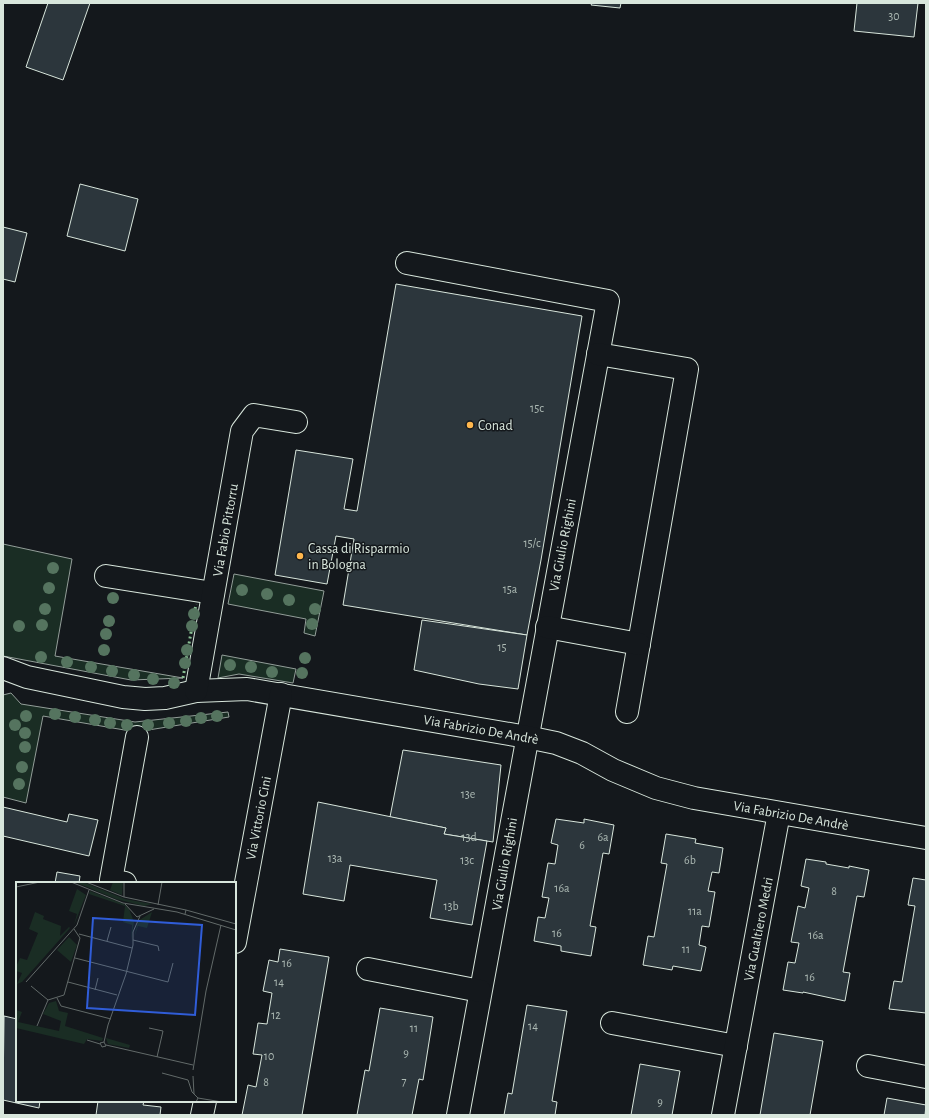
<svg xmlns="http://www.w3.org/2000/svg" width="929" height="1118" font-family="'Alegreya Sans',sans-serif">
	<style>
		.green { fill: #1a2d24; stroke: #939e99 }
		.building { fill: #2c363c; stroke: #d8e6dc }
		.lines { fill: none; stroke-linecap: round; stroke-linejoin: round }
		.minor-casing { stroke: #d8e6dc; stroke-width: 24 }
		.minor { stroke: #14181c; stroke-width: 22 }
		.hedge { stroke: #8ac095; stroke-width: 3; stroke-dasharray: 2 3; stroke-linecap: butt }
		.tree { fill: #55745f }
		.poi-dot { fill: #ffb74d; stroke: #14181c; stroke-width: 1.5 }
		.labels { text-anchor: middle; stroke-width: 3; stroke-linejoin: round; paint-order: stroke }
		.number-label { font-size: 12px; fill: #adbab4 }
		.poi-label { font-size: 14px; fill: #d8e6dc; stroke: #14181c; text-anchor: start }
		.street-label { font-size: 14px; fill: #d8e6dc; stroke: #14181c }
		.inset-road { fill: none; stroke: #626a69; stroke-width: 1 }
		.view { fill: #305dd8; fill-opacity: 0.15; stroke: #305dd8; stroke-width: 2 }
		.inset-edge { fill: none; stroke: #d8e6dc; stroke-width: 2 }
	</style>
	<rect width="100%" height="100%" fill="#14181c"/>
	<g class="green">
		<polygon points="3,544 72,559 55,656 183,678 131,680 3,656"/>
		<polygon points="234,574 324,591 315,636 304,633 306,619 228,604"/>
		<polygon points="222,655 296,669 293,683 239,674 218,678"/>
		<polygon points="11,693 21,704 135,722 228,712 229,717 136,732 43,716 26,803 3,797 3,695"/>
	</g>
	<g class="building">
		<polygon points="48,3 90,3 63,80 26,67"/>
		<polygon points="592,3 621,3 620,8 591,5"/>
		<polygon points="857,3 918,3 914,37 854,31"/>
		<polygon points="80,184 138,199 125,251 67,236"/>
		<polygon points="3,227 27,233 15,282 3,279"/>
		<polygon points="396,284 582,316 541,560 527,635 343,605 354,539 336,536 327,584 275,575 296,450 353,459 344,509 357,511"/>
		<polygon points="422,620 527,635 518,689 479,684 414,670"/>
		<polygon points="403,750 501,765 493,842 444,834 446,828 390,817"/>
		<polygon points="318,802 446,828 444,834 487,841 472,925 430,918 437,880 350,865 344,901 303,894"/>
		<polygon points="3,807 67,822 69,814 98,820 89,856 3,836"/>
		<polygon points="556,819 584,823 584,819 614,825 609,854 603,853 590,926 596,927 591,956 561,951 561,946 534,941 538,917 545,918 549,898 542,897 548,863 555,864 558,845 551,843"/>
		<polygon points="666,834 696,839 695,843 723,848 719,873 712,872 708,891 715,892 709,927 702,926 699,945 706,947 701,971 673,966 672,970 643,965 648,936 654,937 667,864 661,863"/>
		<polygon points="806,859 826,862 826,864 849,868 849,866 869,870 864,897 857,896 843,972 850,973 845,1001 803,992 803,993 783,990 788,962 795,963 799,943 791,942 798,906 805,908 809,888 801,886"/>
		<polygon points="57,872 80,876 79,883 55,883"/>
		<polygon points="913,878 926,880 926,1013 889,1009 894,981 902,982 915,906 908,905"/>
		<polygon points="280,949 329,957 302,1115 242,1115 248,1085 256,1087 262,1055 253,1054 258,1023 267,1024 272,993 263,991 269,960 278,962"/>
		<polygon points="527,1005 567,1011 552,1101 557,1102 555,1115 504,1115 508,1093 512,1094"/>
		<polygon points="380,1008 433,1017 423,1080 419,1079 412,1115 357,1115 365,1070 369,1071"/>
		<polygon points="4,1016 17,1019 17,1101 40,1101 39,1108 3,1100"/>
		<polygon points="774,1033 823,1041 810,1115 760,1115"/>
		<polygon points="640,1064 680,1071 672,1115 631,1115"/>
		<polygon points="887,1098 926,1105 925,1115 884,1115"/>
		<polygon points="98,1101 144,1101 143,1105 161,1107 160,1115 96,1115"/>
	</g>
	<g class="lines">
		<g class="minor-casing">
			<g id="minor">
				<polyline points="407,263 608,301 458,1115"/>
				<polyline points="598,354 687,369 627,712"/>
				<polyline points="106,576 213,593"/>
				<polyline points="547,627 639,644"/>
				<polyline points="3,668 27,677 123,697 145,699 165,698 196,691 247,689 527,737 556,743 582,753 613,770 656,788 694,798 926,838"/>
				<polyline points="196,691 242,431 254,415 296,422"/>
				<polyline points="125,883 111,880 137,737"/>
				<polyline points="235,942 281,694"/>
				<polyline points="368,969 480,991"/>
				<polyline points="612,1023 736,1046"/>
				<polyline points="868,1066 926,1077"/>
				<polyline points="202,1115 205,1101"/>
				<polyline points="723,1115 779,813"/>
			</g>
		</g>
		<use href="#minor" class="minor"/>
		<polyline class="hedge" points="183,678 196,604"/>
	</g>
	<g class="tree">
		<circle cx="53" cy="568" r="6"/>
		<circle cx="49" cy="588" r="6"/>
		<circle cx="242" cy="590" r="6"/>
		<circle cx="267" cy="594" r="6"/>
		<circle cx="113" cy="598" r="6"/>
		<circle cx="289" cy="600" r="6"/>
		<circle cx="45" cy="609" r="6"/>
		<circle cx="315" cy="609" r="6"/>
		<circle cx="194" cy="614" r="6"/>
		<circle cx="109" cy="621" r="6"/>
		<circle cx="312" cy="624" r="6"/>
		<circle cx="42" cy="625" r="6"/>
		<circle cx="19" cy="626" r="6"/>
		<circle cx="192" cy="626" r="6"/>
		<circle cx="106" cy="634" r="6"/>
		<circle cx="104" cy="650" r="6"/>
		<circle cx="187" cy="650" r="6"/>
		<circle cx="41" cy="657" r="6"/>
		<circle cx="305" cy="658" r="6"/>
		<circle cx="67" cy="662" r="6"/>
		<circle cx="185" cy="663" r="6"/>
		<circle cx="230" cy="665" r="6"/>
		<circle cx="91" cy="667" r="6"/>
		<circle cx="251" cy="667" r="6"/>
		<circle cx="112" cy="671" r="6"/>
		<circle cx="272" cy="672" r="6"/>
		<circle cx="302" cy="673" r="6"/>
		<circle cx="134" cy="675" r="6"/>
		<circle cx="153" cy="679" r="6"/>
		<circle cx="174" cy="683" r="6"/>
		<circle cx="55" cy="714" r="6"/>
		<circle cx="26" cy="716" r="6"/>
		<circle cx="217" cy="716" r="6"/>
		<circle cx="75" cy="717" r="6"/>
		<circle cx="201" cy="718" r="6"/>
		<circle cx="95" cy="720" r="6"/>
		<circle cx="186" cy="721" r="6"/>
		<circle cx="110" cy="723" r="6"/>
		<circle cx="169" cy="723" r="6"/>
		<circle cx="15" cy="725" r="6"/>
		<circle cx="127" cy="725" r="6"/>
		<circle cx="148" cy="725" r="6"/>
		<circle cx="25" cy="733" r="6"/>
		<circle cx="25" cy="747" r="6"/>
		<circle cx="22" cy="767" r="6"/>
		<circle cx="19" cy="784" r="6"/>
	</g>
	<g class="poi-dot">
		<circle cx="470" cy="425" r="4"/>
		<circle cx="300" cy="556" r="4"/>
	</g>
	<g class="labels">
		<g class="number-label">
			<text x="894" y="20">30</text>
			<text x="537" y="412">15c</text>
			<text x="532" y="547">15/c</text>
			<text x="510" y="593">15a</text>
			<text x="502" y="651">15</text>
			<text x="468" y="798">13e</text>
			<text x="469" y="841">13d</text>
			<text x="603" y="841">6a</text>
			<text x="582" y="849">6</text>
			<text x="335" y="862">13a</text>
			<text x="467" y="864">13c</text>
			<text x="690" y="864">6b</text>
			<text x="562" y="892">16a</text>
			<text x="834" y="895">8</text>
			<text x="451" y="910">13b</text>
			<text x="695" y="915">11a</text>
			<text x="557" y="937">16</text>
			<text x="816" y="939">16a</text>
			<text x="686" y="953">11</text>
			<text x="287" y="967">16</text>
			<text x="810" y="981">16</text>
			<text x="279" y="986">14</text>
			<text x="276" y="1019">12</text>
			<text x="533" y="1030">14</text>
			<text x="414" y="1032">11</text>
			<text x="406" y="1057">9</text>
			<text x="269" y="1060">10</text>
			<text x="404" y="1085">7</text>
			<text x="266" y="1086">8</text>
			<text x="660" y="1106">9</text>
		</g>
		<g class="poi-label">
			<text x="478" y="430">Conad</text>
			<text x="308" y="553">Cassa di Risparmio<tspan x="308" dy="16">in Bologna</tspan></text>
		</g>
		<g class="street-label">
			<text transform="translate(225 530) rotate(-80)" y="5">Via Fabio Pittorru</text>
			<text transform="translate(562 545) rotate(-79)" y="5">Via Giulio Righini</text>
			<text transform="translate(481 729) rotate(10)" y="5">Via Fabrizio De Andrè</text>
			<text transform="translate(791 815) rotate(10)" y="5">Via Fabrizio De Andrè</text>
			<text transform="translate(258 818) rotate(-79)" y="5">Via Vittorio Cini</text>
			<text transform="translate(504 864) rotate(-80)" y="5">Via Giulio Righini</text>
			<text transform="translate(758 929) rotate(-79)" y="5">Via Gualtiero Medri</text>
		</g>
	</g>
	<g transform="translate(16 882)">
		<rect width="220" height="220" fill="#14181c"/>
		<path d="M59,0H67L109,17L136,22L128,24L100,17ZM97,0H107L106,13L94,8ZM61,7L70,13L58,43L61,32L53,29ZM74,9L108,22L113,27L118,40L115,61L116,43L107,40L109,24L73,12ZM19,30L28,34L26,40L27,37L45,44L44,54L53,45L54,46L6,100L1,102L6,91L0,89V85L4,76L11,78L22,51L13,47ZM136,30L131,46L122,44L118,56L122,39ZM53,55L61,63L55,80L41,68ZM40,119L43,129L52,131L49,144L87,156L86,159L71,157L68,162L0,146V128L6,130L2,140L43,149L45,139L27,132L33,121ZM90,156L114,163L113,166L92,162Z" fill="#1a2d24"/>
		<path class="inset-road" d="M55,0L107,21L161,30L220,48M70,0L108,15L170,28L169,32M0,5L24,0M108,15V0M109,22L121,35L138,27M142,23L146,0M170,28L220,42M63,52L116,66M117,58L142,64L143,69M91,59L95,45M59,76L152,100L157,81M10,100L61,43L73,8M52,100L101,113M15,104L32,118L48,113L64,56L58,47M79,108L82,96M41,116L45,124L95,137M21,144L32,118M133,146L147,149L141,175M71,158L84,162M88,160L84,161L86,165L90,164L88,160L92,143L110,92L117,63V50L124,34M90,163L177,183M177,188L190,109L205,43M146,191L172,198L176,210L182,216M177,194L178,212M180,220L182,216L206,220"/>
		<path class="view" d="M77,36L186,43L179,133L71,126Z"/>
		<rect width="220" height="220" class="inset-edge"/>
	</g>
	<rect width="929" height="1118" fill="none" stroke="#d8e6dc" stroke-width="8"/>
</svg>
